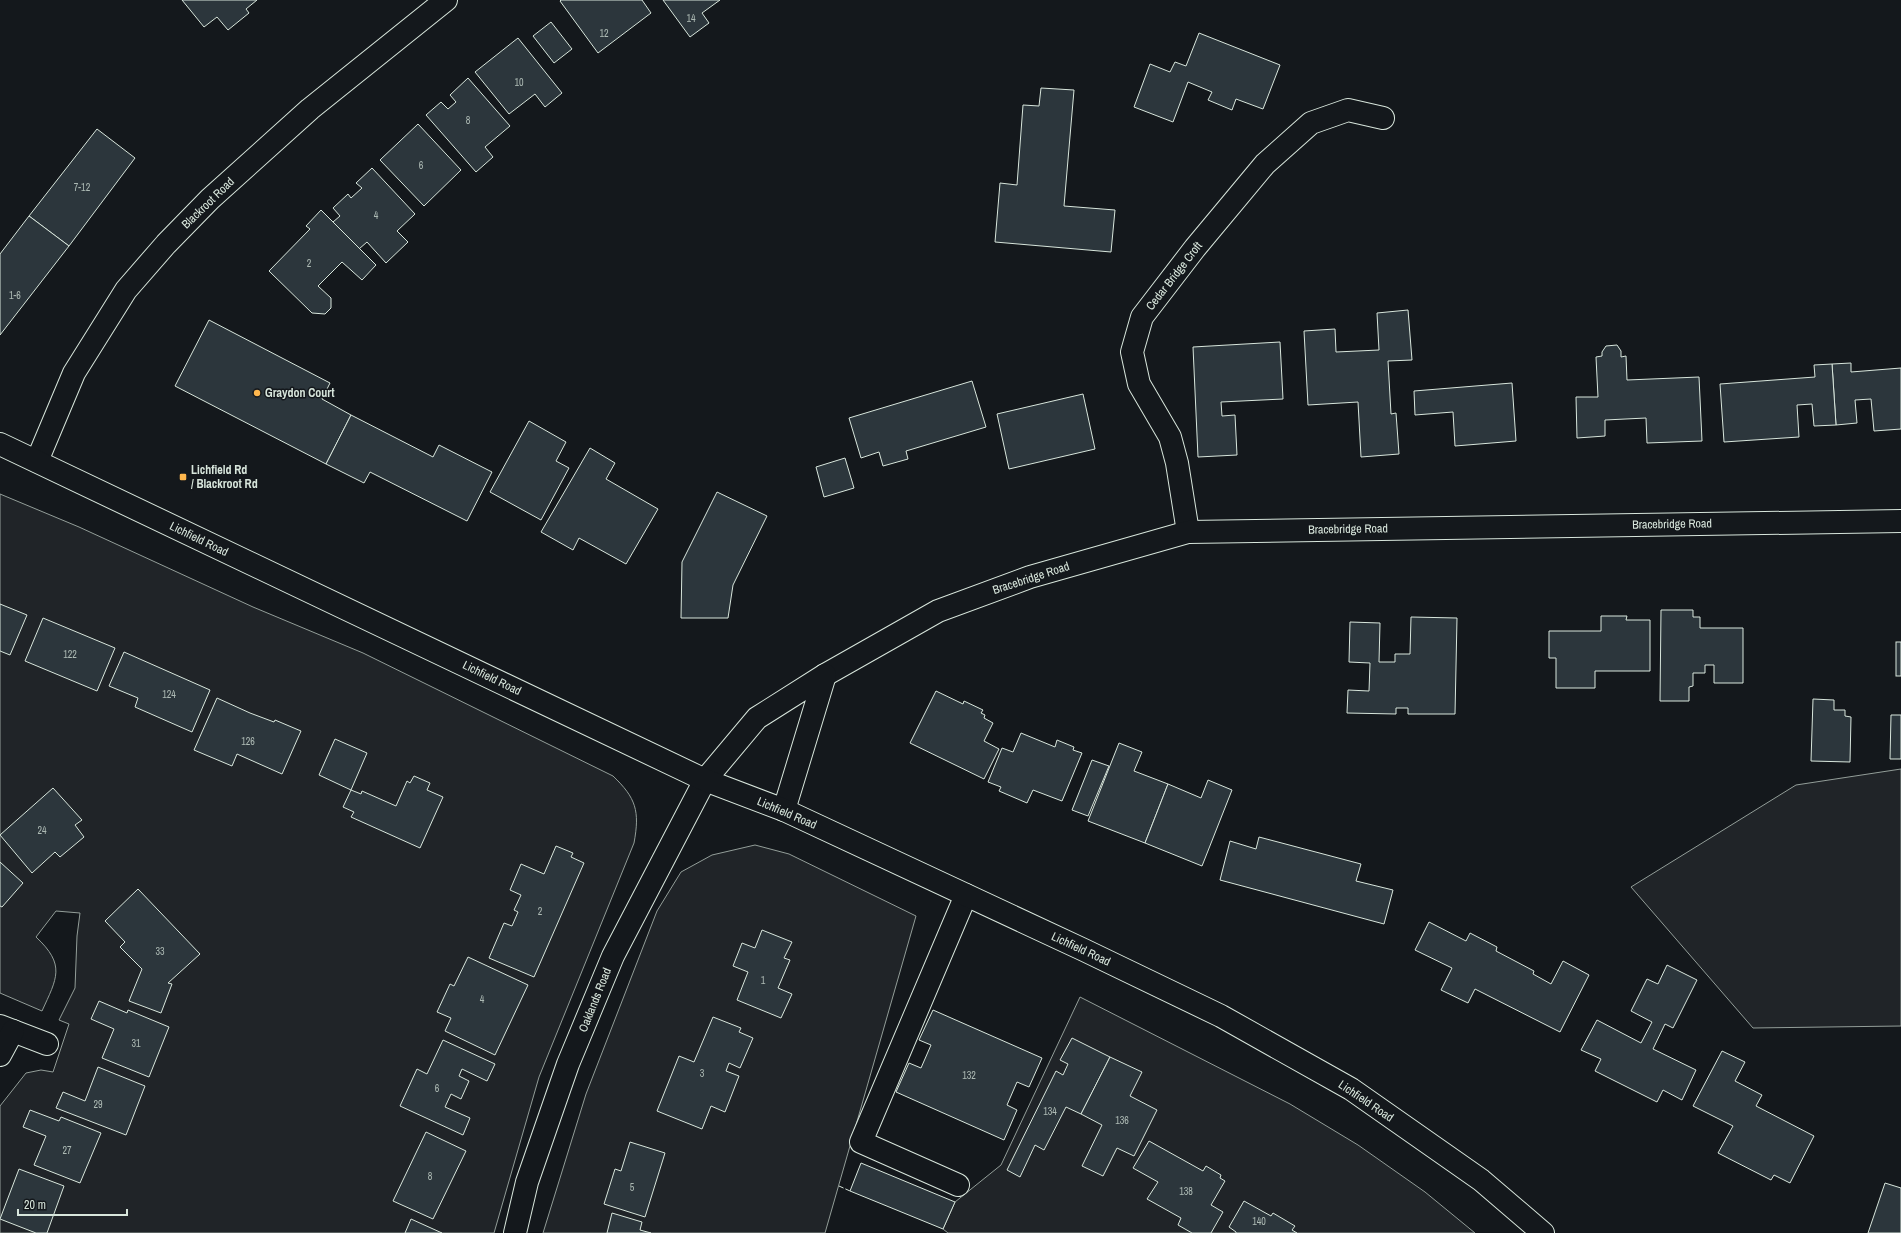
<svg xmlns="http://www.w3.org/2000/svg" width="1901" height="1233" font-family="'Archivo Narrow',sans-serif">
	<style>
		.green { fill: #202428; stroke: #939e99 }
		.building { fill: #2c363c; stroke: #d8e6dc }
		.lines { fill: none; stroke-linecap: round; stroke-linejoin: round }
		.minor-casing { stroke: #d8e6dc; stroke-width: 24 }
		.major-casing { stroke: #d8e6dc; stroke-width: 24 }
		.minor { stroke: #14181c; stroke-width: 22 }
		.major { stroke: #14181c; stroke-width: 22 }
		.fence { stroke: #d8e6dc; stroke-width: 1; stroke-dasharray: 5 2; stroke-linecap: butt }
		.poi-dot { fill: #ffb74d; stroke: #14181c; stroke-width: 1.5 }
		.labels { text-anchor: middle; stroke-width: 3; stroke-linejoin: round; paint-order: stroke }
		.number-label { font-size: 10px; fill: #adbab4 }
		.street-label { font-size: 12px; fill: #d8e6dc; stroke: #14181c }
		.poi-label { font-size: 12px; font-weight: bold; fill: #d8e6dc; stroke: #14181c; text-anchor: start }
	</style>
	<rect width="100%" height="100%" fill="#14181c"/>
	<g class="green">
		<path d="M0,494L79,527L253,607L363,653L613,776C636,798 640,811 634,843L539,1077L494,1233H0V1106L26,1073L41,1070L53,1072L69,1024L59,1020L75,988L77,936L80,913L56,911L36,937C66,965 57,978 42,1011L0,993Z"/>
		<polygon points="1901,769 1901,1026 1753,1028 1631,887 1796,785"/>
		<polygon points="755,845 789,854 916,916 825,1233 543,1233 586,1094 657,911 681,872 712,855"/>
		<polygon points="1080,997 1290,1104 1358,1145 1425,1192 1475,1233 948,1233 943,1229 955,1202 1001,1165"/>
	</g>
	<g class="building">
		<polygon points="182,0 257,0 246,9 249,13 228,30 217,17 204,27"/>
		<polygon points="561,0 642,0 651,13 598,53 560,1"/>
		<polygon points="663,0 720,0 702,13 709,23 690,37"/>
		<polygon points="551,22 572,49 554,63 533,36"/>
		<polygon points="1199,33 1280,65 1263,109 1236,99 1232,110 1208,100 1212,92 1188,82 1173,122 1134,107 1150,64 1170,72 1175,62 1186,66"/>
		<polygon points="518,38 562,93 545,107 535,94 509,114 475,72"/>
		<polygon points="468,78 510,126 485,147 493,157 476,172 426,115 441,102 448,109 456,102 450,95"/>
		<polygon points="1041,88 1074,90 1064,206 1115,210 1111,252 995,242 1000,183 1017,185 1023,105 1039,106"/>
		<polygon points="418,124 461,170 424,206 380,160"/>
		<polygon points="97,129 135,158 69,246 29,216"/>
		<polygon points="372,168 415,214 397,231 408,242 386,263 367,242 359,249 333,222 340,216 333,208 348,194 351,198 362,188 356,183"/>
		<polygon points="321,210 376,265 362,280 342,262 318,286 331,298 331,308 325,314 312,313 269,271 310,229 306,226"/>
		<polygon points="29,216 69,246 0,335 0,254"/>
		<polygon points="1408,310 1412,360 1388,361 1391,414 1396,413 1399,454 1361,457 1358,402 1308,405 1304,331 1335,329 1336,352 1379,350 1377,313"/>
		<polygon points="209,320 330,383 322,399 351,415 326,464 175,386"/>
		<polygon points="1280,342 1283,399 1221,402 1222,416 1235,415 1237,455 1198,457 1193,347"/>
		<polygon points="1617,345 1621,351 1621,357 1626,356 1627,380 1699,377 1702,441 1647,443 1646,418 1605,420 1605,436 1577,438 1576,397 1598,397 1596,357 1602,356 1602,352 1606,346"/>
		<polygon points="1851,363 1851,372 1901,368 1901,429 1874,431 1871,399 1855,400 1857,423 1836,425 1832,364"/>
		<polygon points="1832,364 1836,425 1814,426 1812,404 1797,405 1799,437 1724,442 1720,384 1815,377 1814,365"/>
		<polygon points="972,381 986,427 906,451 908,459 883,466 879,452 861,458 849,418"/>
		<polygon points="1512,383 1516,441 1455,446 1453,412 1415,415 1414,391"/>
		<polygon points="1083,394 1095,449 1009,469 997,414"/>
		<polygon points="351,415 433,457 439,445 492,472 467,521 370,472 364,483 326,464"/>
		<polygon points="529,421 566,442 556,461 569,468 541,520 490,492"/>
		<polygon points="590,448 615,463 606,479 658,509 626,564 579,538 573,550 541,532"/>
		<polygon points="845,458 854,488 824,497 816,467"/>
		<polygon points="717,492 767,516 733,585 728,618 681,618 682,562"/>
		<polygon points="0,604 27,615 10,655 0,651"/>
		<polygon points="1661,610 1693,610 1693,617 1700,617 1700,628 1743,628 1743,683 1714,683 1714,665 1705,665 1705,673 1693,673 1693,686 1689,687 1689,701 1660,701"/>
		<polygon points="1601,616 1627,616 1626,620 1650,620 1650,671 1595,671 1595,688 1556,688 1556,658 1549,658 1549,631 1601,631"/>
		<polygon points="1411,617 1457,618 1455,714 1408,714 1408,708 1396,708 1396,714 1347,713 1348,690 1369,691 1370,663 1349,662 1350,622 1380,623 1379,662 1395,662 1395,654 1410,654"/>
		<polygon points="43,618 115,648 97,691 25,661"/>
		<rect x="1896" y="642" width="5" height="34"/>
		<polygon points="124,652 210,690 192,732 135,707 138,698 109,686"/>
		<polygon points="936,691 963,704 964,701 983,710 981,713 985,715 984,718 993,723 984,741 999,749 984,779 910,743"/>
		<polygon points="217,698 250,713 274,722 275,720 301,731 282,774 237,754 232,766 194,750"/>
		<polygon points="1813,699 1834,700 1834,710 1845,710 1845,716 1851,717 1850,762 1811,761"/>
		<polygon points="1891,715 1901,715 1901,759 1890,759"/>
		<polygon points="1021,733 1055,747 1057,740 1074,747 1073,750 1082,753 1062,801 1033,790 1027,803 999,791 1001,787 988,782 1002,748 1013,752"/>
		<polygon points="335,739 367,753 351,790 319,775"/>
		<polygon points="1119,743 1142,752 1134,771 1168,784 1145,843 1088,821"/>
		<polygon points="1092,760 1109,766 1088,816 1072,810"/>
		<polygon points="414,776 430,783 427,790 443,797 420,848 351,817 354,812 343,807 351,790 361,794 362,791 396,806 407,781 410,783"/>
		<polygon points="1208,780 1232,790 1202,866 1145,843 1168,784 1201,798"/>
		<polygon points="53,788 82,820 75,825 84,837 60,857 55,852 32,873 0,835"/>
		<polygon points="1259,837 1361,864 1356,881 1393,890 1384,924 1220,880 1230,841 1256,849"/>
		<polygon points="556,846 573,853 571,857 584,863 534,977 489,958 504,923 512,926 518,912 514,910 521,895 510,890 521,864 544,874"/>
		<polygon points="0,862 23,883 2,907 0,906"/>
		<polygon points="138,889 200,954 168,983 172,984 161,1013 129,1001 142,969 120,947 125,942 105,921"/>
		<polygon points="1429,922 1466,941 1470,933 1497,947 1496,951 1534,971 1533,974 1551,984 1563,961 1589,975 1560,1032 1475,989 1468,1003 1441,990 1452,968 1415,950"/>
		<polygon points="762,930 792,942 784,958 790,960 778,988 792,994 781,1018 737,1000 748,972 733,966 742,943 755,948"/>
		<polygon points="468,957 528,985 495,1055 445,1031 451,1018 437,1012 450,984 454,986"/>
		<polygon points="1667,965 1697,980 1673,1028 1665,1024 1653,1049 1696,1070 1682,1100 1663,1090 1657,1102 1595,1071 1601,1059 1581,1050 1597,1020 1641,1043 1652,1022 1631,1011 1647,979 1658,984"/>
		<polygon points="99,1001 127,1013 128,1010 169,1027 149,1077 102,1058 114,1029 91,1019"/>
		<polygon points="933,1010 1042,1058 1029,1087 1017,1082 1007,1105 1017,1110 1004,1140 896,1092 909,1063 921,1068 931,1045 919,1040"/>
		<polygon points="713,1017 741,1028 739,1032 753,1038 740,1068 729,1063 726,1071 739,1076 725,1112 711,1106 702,1129 657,1111 679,1056 694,1062"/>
		<polygon points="1072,1038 1110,1057 1081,1114 1066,1107 1044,1150 1035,1145 1020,1177 1007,1170 1056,1071 1063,1075 1068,1064 1060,1060"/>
		<polygon points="443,1040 495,1064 487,1081 462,1069 459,1076 469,1081 461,1099 451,1094 445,1107 470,1118 463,1135 400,1106 417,1069 427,1074"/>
		<polygon points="1722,1051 1745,1062 1735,1081 1762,1095 1756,1106 1814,1136 1790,1183 1774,1175 1771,1180 1718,1153 1733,1126 1693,1106"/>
		<polygon points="1110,1057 1142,1072 1130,1096 1157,1110 1134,1156 1117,1148 1103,1176 1082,1166 1102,1125 1081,1114"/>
		<polygon points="98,1067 145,1086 126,1135 56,1108 63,1092 85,1101"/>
		<polygon points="30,1110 59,1121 61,1117 101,1133 80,1183 34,1165 46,1136 23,1127"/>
		<polygon points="426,1132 466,1151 433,1219 393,1201"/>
		<polygon points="1149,1141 1203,1171 1206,1166 1221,1175 1220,1178 1225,1181 1211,1205 1223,1212 1211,1233 1192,1233 1178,1225 1181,1218 1147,1199 1158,1182 1133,1168"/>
		<polygon points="630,1142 665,1153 645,1217 604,1204 615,1169 621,1171"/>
		<polygon points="861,1163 955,1202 943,1229 850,1191"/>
		<polygon points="19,1169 64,1186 47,1233 36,1233 0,1219"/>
		<polygon points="1885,1183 1901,1188 1901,1233 1868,1233"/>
		<polygon points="1244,1201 1271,1216 1273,1213 1295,1226 1292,1230 1297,1233 1236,1233 1236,1232 1229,1227"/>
		<polygon points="612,1213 642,1222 640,1230 651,1233 607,1233"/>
		<polygon points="411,1219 442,1233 405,1233"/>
	</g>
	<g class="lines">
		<g class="minor-casing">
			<g id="minor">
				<polyline points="37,461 74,373 126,290 166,244 210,199 310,109 446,0"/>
				<polyline points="1188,532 1177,463 1170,437 1139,384 1132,352 1142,317 1195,248 1265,164 1311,123 1348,110 1383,118"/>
				<polyline points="825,675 938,611 1030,577 1188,532 1901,521"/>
				<polyline points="0,1026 47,1044"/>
				<polyline points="0,1055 13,1031"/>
				<polyline points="958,1185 861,1142 966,895"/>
				<polyline points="515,1233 527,1182 568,1064 613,956 705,780 757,718 825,675 784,810"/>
			</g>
		</g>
		<g class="major-casing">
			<polyline id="major" points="0,444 705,780 784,810 1084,950 1221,1016 1351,1089 1481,1180 1543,1233"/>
		</g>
		<use href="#minor" class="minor"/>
		<use href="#major" class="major"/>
		<polyline class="fence" points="839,1186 850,1191"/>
	</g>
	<g class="poi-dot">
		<circle cx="257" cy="393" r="4"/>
		<rect x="179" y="473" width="8" height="8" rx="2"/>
	</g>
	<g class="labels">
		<g class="number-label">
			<text x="691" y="22">14</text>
			<text x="604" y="37">12</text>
			<text x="519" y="86">10</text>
			<text x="468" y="124">8</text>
			<text x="421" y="169">6</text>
			<text x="82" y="191">7-12</text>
			<text x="376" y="219">4</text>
			<text x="309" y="267">2</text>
			<text x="15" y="299">1-6</text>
			<text x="70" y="658">122</text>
			<text x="169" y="698">124</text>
			<text x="248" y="745">126</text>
			<text x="42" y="834">24</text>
			<text x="540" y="915">2</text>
			<text x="160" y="955">33</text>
			<text x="763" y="984">1</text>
			<text x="482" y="1003">4</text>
			<text x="136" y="1047">31</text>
			<text x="702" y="1077">3</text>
			<text x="969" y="1079">132</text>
			<text x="437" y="1092">6</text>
			<text x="98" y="1108">29</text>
			<text x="1050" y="1115">134</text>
			<text x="1122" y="1124">136</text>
			<text x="67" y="1154">27</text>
			<text x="430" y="1180">8</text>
			<text x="632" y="1191">5</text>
			<text x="1186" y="1195">138</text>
			<text x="1259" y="1225">140</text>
		</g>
		<g class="street-label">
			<text transform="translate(208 203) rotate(-44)" y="4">Blackroot Road</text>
			<text transform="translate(1174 276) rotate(-52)" y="4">Cedar Bridge Croft</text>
			<text transform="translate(1672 524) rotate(-1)" y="4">Bracebridge Road</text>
			<text transform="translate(1348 529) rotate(-1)" y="4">Bracebridge Road</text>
			<text transform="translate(199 539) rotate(26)" y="4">Lichfield Road</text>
			<text transform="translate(1031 578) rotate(-18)" y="4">Bracebridge Road</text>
			<text transform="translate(492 678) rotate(26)" y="4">Lichfield Road</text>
			<text transform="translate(787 813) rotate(23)" y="4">Lichfield Road</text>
			<text transform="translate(1081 949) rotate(25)" y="4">Lichfield Road</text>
			<text transform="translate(595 1000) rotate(-68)" y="4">Oaklands Road</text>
			<text transform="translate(1366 1101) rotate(34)" y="4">Lichfield Road</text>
		</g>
		<g class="poi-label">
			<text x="265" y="397">Graydon Court</text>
			<text x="191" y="474">Lichfield Rd<tspan x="191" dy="14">/ Blackroot Rd</tspan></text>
		</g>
	</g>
	<path d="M18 1209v6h109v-6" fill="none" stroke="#d8e6dc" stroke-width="2"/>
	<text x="24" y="1209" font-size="12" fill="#d8e6dc" stroke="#14181c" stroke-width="3" paint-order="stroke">20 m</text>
</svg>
